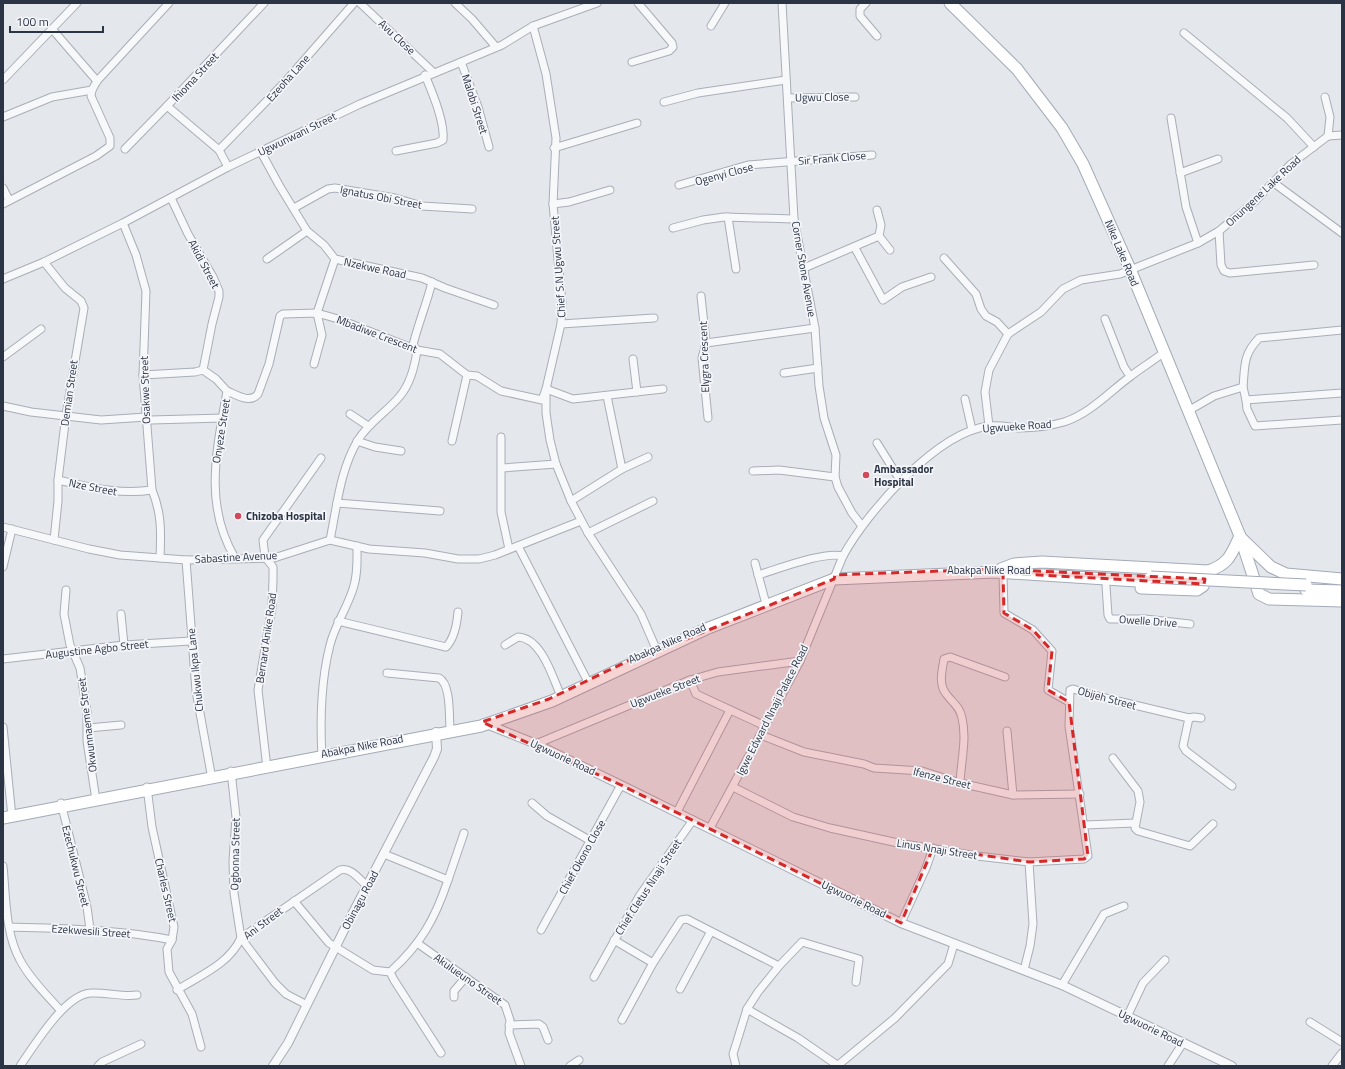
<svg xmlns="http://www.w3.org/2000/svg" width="1345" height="1069" font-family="'Titillium Web',sans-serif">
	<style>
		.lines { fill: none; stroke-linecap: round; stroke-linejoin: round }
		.minor-casing { stroke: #a9aeb7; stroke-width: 9 }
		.tertiary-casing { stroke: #a9aeb7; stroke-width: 10 }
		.primary-casing { stroke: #a3abb8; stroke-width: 13 }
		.minor { stroke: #f7f8fa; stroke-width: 7 }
		.tertiary { stroke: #f7f8fa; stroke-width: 8 }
		.primary { stroke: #fff; stroke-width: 11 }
		.primary-bridge-casing { stroke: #a3abb8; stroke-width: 13; stroke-linecap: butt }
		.primary-bridge { stroke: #fff; stroke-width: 11 }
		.marked { fill: #d62828; fill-opacity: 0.2; stroke: #d62828; stroke-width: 3; stroke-dasharray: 8 5; stroke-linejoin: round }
		.poi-dot { fill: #d1495b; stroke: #f4f6f9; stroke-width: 1.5 }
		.labels { text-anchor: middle; stroke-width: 3.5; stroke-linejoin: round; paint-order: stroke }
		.street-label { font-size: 11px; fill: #2b3445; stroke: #f4f6f9 }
		.poi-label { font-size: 11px; font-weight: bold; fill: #2b3445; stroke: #f4f6f9; text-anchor: start }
	</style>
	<rect width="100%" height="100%" fill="#e4e7ec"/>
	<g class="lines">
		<g class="minor-casing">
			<g id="minor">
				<polyline points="360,3 433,72"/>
				<polyline points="455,3 472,19 496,47"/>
				<polyline points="782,3 794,219 815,328 819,386 824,418 836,455 835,477 838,487 852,513 862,526"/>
				<polyline points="866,3 860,9 860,16 877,36"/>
				<polyline points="533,26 546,74 556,138 553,204 562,303 561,324 546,389 546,413 550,440 556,464 571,501 588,533 641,614 657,651"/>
				<polyline points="711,26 725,3"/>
				<polyline points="52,29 97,81"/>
				<polyline points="1184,33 1287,118 1314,147"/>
				<polyline points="461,62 478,107 489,147"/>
				<polyline points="632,62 669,51 673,47 672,43 638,3"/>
				<polyline points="3,80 77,3"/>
				<polyline points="1325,97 1330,117 1328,136"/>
				<polyline points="788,98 855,97"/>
				<polyline points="664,102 698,93 786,80"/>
				<polyline points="167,106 219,150 228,167"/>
				<polyline points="3,117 52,97 92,90"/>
				<polyline points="1171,118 1186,207 1198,243"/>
				<polyline points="1328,136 1342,135"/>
				<polyline points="554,148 637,123"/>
				<polyline points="125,149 167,106 264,3"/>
				<polyline points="219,150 285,82 354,3"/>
				<path d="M396,151L437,143L443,140C445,122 432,92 425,75"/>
				<polyline points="261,152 279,185 307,231 324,245 335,259 422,278 445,288 494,305"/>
				<polyline points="1180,173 1218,159"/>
				<polyline points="1274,183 1342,233"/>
				<polyline points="679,185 748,165 872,155"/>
				<polyline points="3,188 9,200"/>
				<polyline points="171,198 188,234 213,277 219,291 219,297 212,324 203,370 216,379 227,391"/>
				<polyline points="3,204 96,156 110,146 110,138 91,96 92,90 97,81 169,3"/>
				<polyline points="553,204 569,202 610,190"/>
				<polyline points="294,208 328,189 335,188 395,198 422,206 472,209"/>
				<polyline points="728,217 736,269"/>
				<path d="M123,223L136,255L146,291L143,375L152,490C162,514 161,533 160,558"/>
				<polyline points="673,228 703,220 724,217 794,219"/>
				<polyline points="1219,231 1221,265 1224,271 1230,273 1314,265"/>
				<polyline points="879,236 890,250"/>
				<polyline points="855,248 883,300 902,287 931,277"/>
				<polyline points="944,258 976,294 981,309 986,316 997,322 1008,334"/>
				<polyline points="267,259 307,231"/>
				<polyline points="44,262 65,288 81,301 84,308 66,415 58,480 58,501 54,540"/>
				<polyline points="804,268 879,236 881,225 877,210"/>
				<polyline points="3,279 44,262 123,223 228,167 360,104 502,45 533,26 597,3"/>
				<polyline points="701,296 706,343 702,358 708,418"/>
				<polyline points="1105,319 1124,367 1130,376"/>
				<polyline points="561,324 654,318"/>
				<polyline points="706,343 815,328"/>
				<polyline points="3,357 41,329"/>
				<polyline points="633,359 637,392"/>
				<polyline points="314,364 322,335 317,313 335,259"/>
				<polyline points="784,373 818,368"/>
				<polyline points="143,375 195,372 203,370"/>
				<polyline points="1243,387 1246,400 1342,393"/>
				<polyline points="607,396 622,469 648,457"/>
				<polyline points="965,399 972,430"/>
				<polyline points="1246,400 1247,409 1255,426 1342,420"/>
				<polyline points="3,406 31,412 101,420 146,417 151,420 223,418"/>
				<path d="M1188,411L1214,396L1243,387C1245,365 1243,355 1259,338L1342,330"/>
				<polyline points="350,414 368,426"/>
				<polyline points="989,426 985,392 989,370 1008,334 1041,312 1063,289 1081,280 1120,274 1198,243 1219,231 1255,201 1291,164 1328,136"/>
				<polyline points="501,437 501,512 509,549"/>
				<polyline points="357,441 375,447 401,451"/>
				<polyline points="452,441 467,375"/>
				<polyline points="877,443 900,480"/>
				<polyline points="502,468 556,464"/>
				<polyline points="753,471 779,470 835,477"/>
				<path d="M58,480C90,487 119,495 152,490"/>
				<polyline points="571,501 622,469"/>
				<polyline points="337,503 440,511"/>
				<polyline points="3,527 89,549 120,555 160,558 186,560 274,558 330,540 369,549 425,553 458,559 479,559 495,555 581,521"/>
				<polyline points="588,533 653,501"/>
				<path d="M330,540C337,506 340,470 358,440C369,422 387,412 400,396C410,384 415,365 417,350L413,345C418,324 427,303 432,282"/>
				<polyline points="518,546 587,680"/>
				<path d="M235,558C203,504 217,449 227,391C237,395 250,404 258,394L269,364L280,316L283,314L317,313L338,319L417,350L440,354L467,375L477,376L501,391L542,400L546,389L573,399L663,389"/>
				<polyline points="186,560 196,691 212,779"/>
				<polyline points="755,563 766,604"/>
				<polyline points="3,567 12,529"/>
				<polyline points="1003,574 1004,613 1033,630 1052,651 1048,690 1069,702"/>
				<path d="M758,575C778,569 824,551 843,556"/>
				<polyline points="1106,586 1108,615 1110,619 1145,619 1190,624"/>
				<polyline points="66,590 64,614 70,645 80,668 87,712 87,741 96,800"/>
				<polyline points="121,614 124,645"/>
				<path d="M338,621L446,647C455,638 457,623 458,612"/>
				<path d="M505,645L518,637C541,638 552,675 560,694"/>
				<polyline points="3,659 124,645 191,641"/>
				<path d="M387,673L439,678C451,684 449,716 450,729"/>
				<polyline points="690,680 696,694 765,726"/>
				<polyline points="1189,718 1183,746 1186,751 1232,786"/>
				<polyline points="3,727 12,817"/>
				<polyline points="88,728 121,725"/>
				<polyline points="1007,731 1013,795"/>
				<polyline points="761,735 804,752 864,764 874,768 922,771 960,783 1013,795 1080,794"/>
				<polyline points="536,744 690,680 718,672 800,661"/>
				<path d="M322,757C320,721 321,680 330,645C335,625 347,608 353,589C358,575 357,560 357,546"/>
				<polyline points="1113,758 1138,791 1140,802 1135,828 1138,831 1190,846 1213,824"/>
				<polyline points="267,768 258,690 272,607 273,580 273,567 265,557 263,540 321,458"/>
				<polyline points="231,771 236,817 233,861 234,893 241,938 275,983 286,994 307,1005"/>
				<path d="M960,783C961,761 967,739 962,718C960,707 953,703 947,695C938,685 942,671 944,659L950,657L1005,677"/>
				<polyline points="147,787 152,827 174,927 172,940 167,949 169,972 192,1014 201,1047"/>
				<polyline points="733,787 793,817 830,828 898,843 977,856 1029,862 1084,859 1088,856 1069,726 1070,690 1073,689 1101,697 1189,718 1194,717 1201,718"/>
				<polyline points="61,803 87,907 90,929"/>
				<polyline points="532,803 547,816 591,841"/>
				<polyline points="677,812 730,710"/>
				<polyline points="1085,825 1135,823"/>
				<path d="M710,828L800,661L843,556C867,512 937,432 989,426C999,425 1009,427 1019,428C1033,428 1050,426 1064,422C1091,413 1109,392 1131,376C1141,368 1153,361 1163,353"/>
				<path d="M3,866C6,896 5,933 20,960C30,979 46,994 60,1010"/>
				<polyline points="448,880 464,833"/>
				<path d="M294,901L329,943L373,970L390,972C421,944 435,919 448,880L384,854"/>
				<polyline points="901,923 926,868 933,848"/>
				<path d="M10,927C64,929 118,929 172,940"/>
				<polyline points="541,930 621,785"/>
				<polyline points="614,940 653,963"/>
				<polyline points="417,943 505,1005 510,1020 509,1033 521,1066"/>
				<polyline points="1024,970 1030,946 1033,924 1029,862"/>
				<polyline points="390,972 394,980 441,1053"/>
				<polyline points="594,977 640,895 693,820"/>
				<polyline points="1062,985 1104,914 1124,906"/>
				<polyline points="680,989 710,933"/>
				<path d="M177,990C201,975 229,964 241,938L340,870C351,867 359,879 367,886"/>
				<polyline points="454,997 454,991 466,977"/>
				<polyline points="747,1009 798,1038 837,1065"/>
				<polyline points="1127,1017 1143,983 1165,960"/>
				<polyline points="622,1020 653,963 681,920 687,919 779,966"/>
				<polyline points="1310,1022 1342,1042"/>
				<polyline points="509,1025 539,1024 543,1027 548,1040"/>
				<path d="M20,1066C34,1046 65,994 91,993C106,992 121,997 137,995"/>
				<polyline points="98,1066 102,1062 141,1044"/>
				<polyline points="570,1066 579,1060"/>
				<polyline points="736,1066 733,1054 747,1009 758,992 779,966 802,942 859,959 856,982"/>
				<polyline points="837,1066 895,1018 945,967 948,964 954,944"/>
				<polyline points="1168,1066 1183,1043"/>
				<polyline points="1332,1066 1342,1053"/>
			</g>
		</g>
		<g class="tertiary-casing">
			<g id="tertiary">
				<polyline points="484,723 536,744 621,785 901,923 1062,985 1232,1066"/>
				<polyline points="273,1066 288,1043 345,928 434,757 437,749 436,732"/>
			</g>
		</g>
		<g class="primary-casing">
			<g id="primary">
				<polyline points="950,3 1017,69 1062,128 1083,164 1130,269 1240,536 1259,594 1269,599 1342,601"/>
				<polyline points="1241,538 1271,567 1286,574 1342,579"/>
				<path d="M1001,569L1014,564L1042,562L1208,571C1229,564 1231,555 1240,536"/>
				<polyline points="1141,588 1197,590 1203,586 1208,571"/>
				<polyline points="1306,590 1342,591"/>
				<polyline points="3,818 481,726 552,701 706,629 834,579 995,572 1152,582"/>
			</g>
		</g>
		<use href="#minor" class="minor"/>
		<use href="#tertiary" class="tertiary"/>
		<use href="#primary" class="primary"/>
		<g class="primary-bridge-casing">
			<polyline id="primary-bridge" points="1151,577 1306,585"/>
		</g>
		<use href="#primary-bridge" class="primary-bridge"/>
	</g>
	<path class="marked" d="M994,569L1205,579L1204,584L1003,573L1004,613L1033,630L1052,651L1048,690L1069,702L1088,856L1084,859L1029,862L933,848L901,923L621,785L482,722L549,699L655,648L657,651L834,579L835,575Z"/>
	<g class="poi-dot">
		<circle cx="866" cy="475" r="4"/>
		<circle cx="238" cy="516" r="4"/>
	</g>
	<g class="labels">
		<g class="street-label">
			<text transform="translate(397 37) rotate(43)" y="4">Avu Close</text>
			<text transform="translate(195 77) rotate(-47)" y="4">Ihioma Street</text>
			<text transform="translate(288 78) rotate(-48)" y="4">Ezeoha Lane</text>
			<text transform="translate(822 97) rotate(-1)" y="4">Ugwu Close</text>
			<text transform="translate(475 104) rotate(72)" y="4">Malobi Street</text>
			<text transform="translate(297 134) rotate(-26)" y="4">Ugwunwani Street</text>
			<text transform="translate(832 158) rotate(-5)" y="4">Sir Frank Close</text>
			<text transform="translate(724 174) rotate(-15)" y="4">Ogenyi Close</text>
			<text transform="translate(1263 191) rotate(-43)" y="4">Onungene Lake Road</text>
			<text transform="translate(381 197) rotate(11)" y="4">Ignatus Obi Street</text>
			<text transform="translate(1122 253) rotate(67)" y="4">Nike Lake Road</text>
			<text transform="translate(204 264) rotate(62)" y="4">Akidi Street</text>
			<text transform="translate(558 267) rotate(-94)" y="4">Chief S.N Ugwu Street</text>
			<text transform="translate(375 268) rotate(12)" y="4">Nzekwe Road</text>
			<text transform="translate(804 269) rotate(80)" y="4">Corner Stone Avenue</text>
			<text transform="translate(377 334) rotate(21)" y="4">Mbadiwe Crescent</text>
			<text transform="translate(704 357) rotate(-92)" y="4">Elygra Crescent</text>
			<text transform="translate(145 390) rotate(-92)" y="4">Osakwe Street</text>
			<text transform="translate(69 393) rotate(-82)" y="4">Demian Street</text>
			<text transform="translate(1017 426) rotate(-4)" y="4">Ugwueke Road</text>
			<text transform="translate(221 431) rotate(-81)" y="4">Onyeze Street</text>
			<text transform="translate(93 487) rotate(11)" y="4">Nze Street</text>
			<text transform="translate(236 557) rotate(-3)" y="4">Sabastine Avenue</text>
			<text x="989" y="574">Abakpa Nike Road</text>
			<text transform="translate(1148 621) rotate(4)" y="4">Owelle Drive</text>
			<text transform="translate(266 638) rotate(-82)" y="4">Bernard Anike Road</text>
			<text transform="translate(667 643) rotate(-24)" y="4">Abakpa Nike Road</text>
			<text transform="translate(97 649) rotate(-6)" y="4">Augustine Agbo Street</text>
			<text transform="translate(195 670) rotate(-96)" y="4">Chukwu Ikpa Lane</text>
			<text transform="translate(665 691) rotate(-21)" y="4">Ugwueke Street</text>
			<text transform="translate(1107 698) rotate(15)" y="4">Obijeh Street</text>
			<text transform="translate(772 710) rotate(-63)" y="4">Igwe Edward Nnaji Palace Road</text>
			<text transform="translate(87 725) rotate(-97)" y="4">Okwunnaeme Street</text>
			<text transform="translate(362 746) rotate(-11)" y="4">Abakpa Nike Road</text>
			<text transform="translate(563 757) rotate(25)" y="4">Ugwuorie Road</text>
			<text transform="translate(942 778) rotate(14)" y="4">Ifenze Street</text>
			<text transform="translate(937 849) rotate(9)" y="4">Linus Nnaji Street</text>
			<text transform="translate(235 854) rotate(-89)" y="4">Ogbonna Street</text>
			<text transform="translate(582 857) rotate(-61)" y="4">Chief Okono Close</text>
			<text transform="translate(76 866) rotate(76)" y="4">Ezechukwu Street</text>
			<text transform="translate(648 887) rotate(-57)" y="4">Chief Cletus Nnaji Street</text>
			<text transform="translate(166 890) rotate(77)" y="4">Charles Street</text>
			<text transform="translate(854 899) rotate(26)" y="4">Ugwuorie Road</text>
			<text transform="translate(360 900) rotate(-62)" y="4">Obinagu Road</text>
			<text transform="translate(263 923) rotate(-37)" y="4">Ani Street</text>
			<text transform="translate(91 931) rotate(4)" y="4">Ezekwesili Street</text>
			<text transform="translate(468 979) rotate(35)" y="4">Akulueuno Street</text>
			<text transform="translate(1151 1028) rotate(26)" y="4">Ugwuorie Road</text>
		</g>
		<g class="poi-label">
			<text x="874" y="473">Ambassador<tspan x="874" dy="13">Hospital</tspan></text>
			<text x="246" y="520">Chizoba Hospital</text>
		</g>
	</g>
	<rect width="1345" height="1069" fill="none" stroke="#2b3445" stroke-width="8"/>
	<path d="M10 26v6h93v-6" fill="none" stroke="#2b3445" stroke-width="2"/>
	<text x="16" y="26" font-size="12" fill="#2b3445" stroke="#f4f6f9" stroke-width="3" paint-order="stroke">100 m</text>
</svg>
